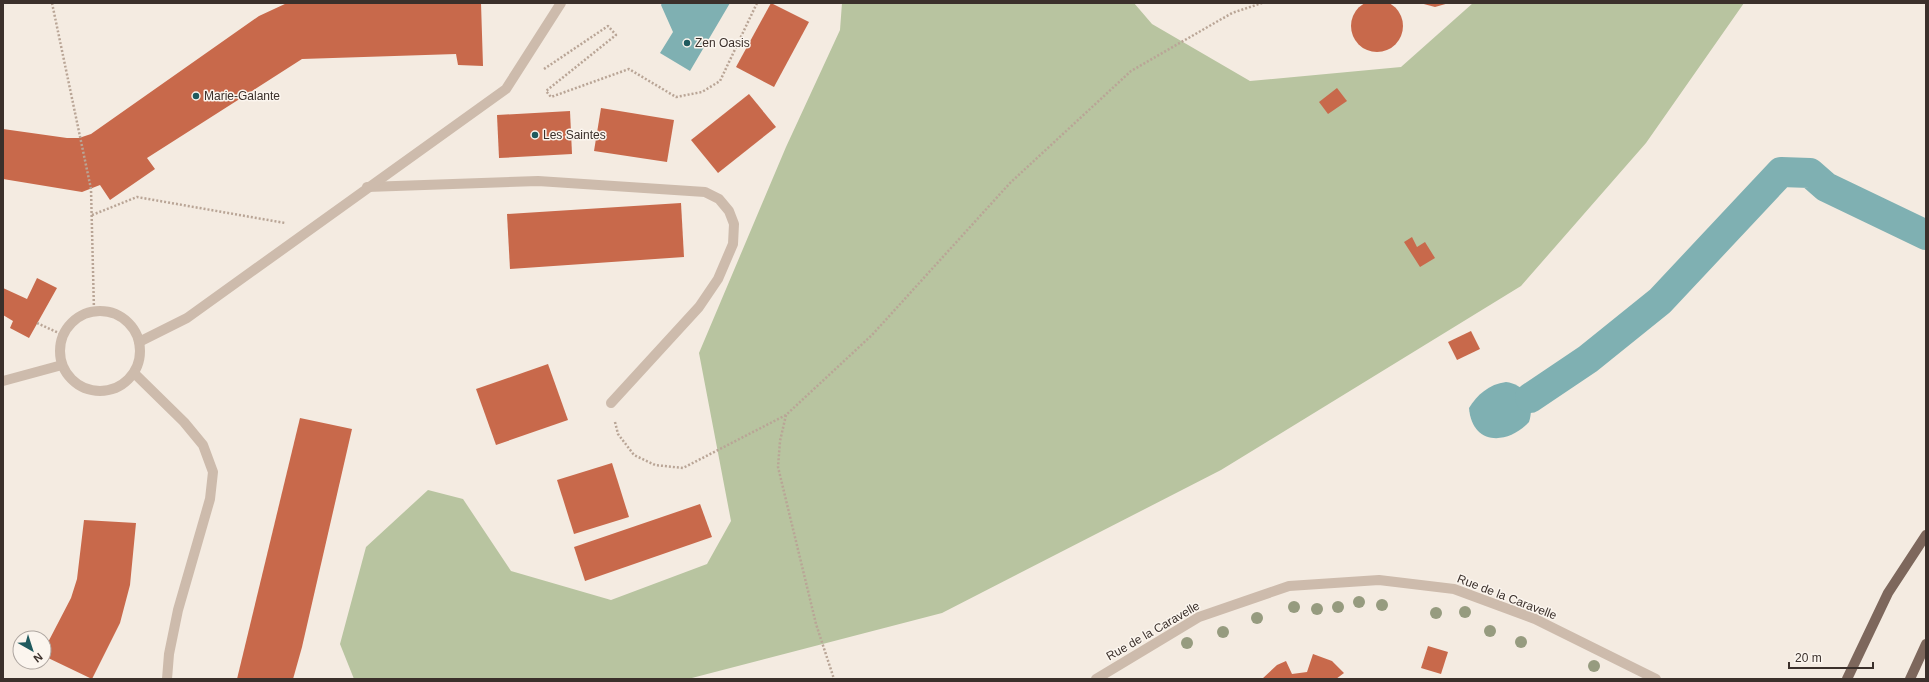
<svg xmlns="http://www.w3.org/2000/svg" width="1929" height="682" font-family="Arial,sans-serif">
	<style>
		.green { fill: #b8c4a0 }
		.water { fill: #7fb0b2 }
		.lines { fill: none; stroke-linecap: round; stroke-linejoin: round }
		.canal { stroke: #7fb0b2; stroke-width: 30 }
		.building { fill: #c8694b }
		.path { stroke: #b9a596; stroke-width: 2.5; stroke-dasharray: 2 2; stroke-linecap: butt }
		.service { stroke: #cdbbac; stroke-width: 10 }
		.minor { stroke: #cdbbac; stroke-width: 10 }
		.primary { stroke: #7d675c; stroke-width: 10 }
		.tree { fill: #969b7f }
		.poi-dot { fill: #1f5a5e; stroke: #fbf5ee; stroke-width: 1.5 }
		.labels { text-anchor: middle; stroke-width: 3; stroke-linejoin: round; paint-order: stroke }
		.poi-label { font-size: 12px; fill: #3b302b; stroke: #fbf5ee; text-anchor: start }
		.street-label { font-size: 12px; fill: #3b302b; stroke: #fbf5ee }
	</style>
	<rect width="100%" height="100%" fill="#f4ebe1"/>
	<polygon class="green" points="842,3 1134,3 1152,24 1250,81 1401,67 1473,3 1744,3 1646,143 1521,286 1221,470 942,613 688,679 354,679 340,644 366,547 428,490 463,499 511,571 611,600 707,564 731,521 699,353 786,147 840,30"/>
	<g class="water">
		<polygon points="662,3 730,3 690,71 660,53 673,32 661,5"/>
		<path d="M1506,382C1527,385 1535,403 1529,422C1508,445 1472,446 1469,408C1477,395 1489,384 1506,382Z"/>
	</g>
	<g class="lines">
		<polyline class="canal" points="1530,398 1588,359 1660,301 1781,172 1810,173 1826,187 1926,235"/>
	</g>
	<g class="building">
		<circle cx="1377" cy="26" r="26"/>
		<polygon points="287,3 481,3 483,66 458,65 456,54 302,59 147,158 155,169 110,200 100,185 82,192 3,179 3,129 67,138 79,138 91,134 259,16"/>
		<polygon points="771,3 809,22 774,87 736,67"/>
		<polygon points="1420,3 1449,3 1435,7"/>
		<polygon points="1337,88 1347,101 1328,114 1319,102"/>
		<polygon points="749,94 776,127 718,173 691,140"/>
		<polygon points="601,108 674,120 667,162 594,151"/>
		<polygon points="570,111 572,154 499,158 497,115"/>
		<polygon points="681,203 684,257 510,269 507,214"/>
		<polygon points="1412,237 1417,247 1425,242 1435,258 1420,267 1404,242"/>
		<polygon points="37,278 57,288 29,338 10,328 13,321 3,315 3,288 27,299"/>
		<polygon points="1471,331 1480,349 1457,360 1448,342"/>
		<polygon points="548,364 568,420 496,445 476,389"/>
		<polygon points="300,418 352,429 302,647 293,679 237,679"/>
		<polygon points="612,463 629,517 574,534 557,480"/>
		<polygon points="700,504 712,537 585,581 574,547"/>
		<polygon points="84,520 136,523 130,585 120,623 92,679 44,656 44,650 71,598 77,579"/>
		<polygon points="1428,646 1448,652 1441,674 1421,668"/>
		<polygon points="1313,654 1332,661 1344,673 1336,679 1262,679 1277,665 1286,661 1292,674 1307,672"/>
	</g>
	<g class="lines">
		<g class="path">
			<polyline points="52,3 91,189 94,311"/>
			<polyline points="544,69 608,26 616,35 546,91 551,97 629,69 676,97 702,92 720,81 757,3"/>
			<polyline points="92,215 137,197 285,223"/>
			<polyline points="37,323 63,335"/>
			<polyline points="786,415 780,441 778,467 816,624 834,679"/>
			<polyline points="615,422 618,434 634,455 655,465 683,468 786,415 872,335 1010,183 1131,71 1232,13 1262,3"/>
		</g>
		<g class="service">
			<polyline points="367,187 538,181 705,192 719,199 729,211 734,224 733,244 718,279 699,307 611,403"/>
			<circle cx="100" cy="351" r="40"/>
			<polyline points="139,342 187,318 506,89 561,3"/>
			<polyline points="134,373 184,422 203,445 213,472 210,499 178,610 169,654 167,679"/>
			<polyline points="3,381 62,365"/>
		</g>
		<polyline class="minor" points="1096,679 1199,617 1289,586 1379,580 1454,589 1535,619 1656,679"/>
		<g class="primary">
			<polyline points="1847,679 1888,593 1926,535"/>
			<polyline points="1910,679 1926,644"/>
		</g>
	</g>
	<g class="tree">
		<circle cx="1359" cy="602" r="6"/>
		<circle cx="1382" cy="605" r="6"/>
		<circle cx="1294" cy="607" r="6"/>
		<circle cx="1338" cy="607" r="6"/>
		<circle cx="1317" cy="609" r="6"/>
		<circle cx="1465" cy="612" r="6"/>
		<circle cx="1436" cy="613" r="6"/>
		<circle cx="1257" cy="618" r="6"/>
		<circle cx="1490" cy="631" r="6"/>
		<circle cx="1223" cy="632" r="6"/>
		<circle cx="1521" cy="642" r="6"/>
		<circle cx="1187" cy="643" r="6"/>
		<circle cx="1594" cy="666" r="6"/>
	</g>
	<g class="poi-dot">
		<circle cx="687" cy="43" r="4"/>
		<circle cx="196" cy="96" r="4"/>
		<circle cx="535" cy="135" r="4"/>
	</g>
	<g class="labels">
		<g class="poi-label">
			<text x="695" y="47">Zen Oasis</text>
			<text x="204" y="100">Marie-Galante</text>
			<text x="543" y="139">Les Saintes</text>
		</g>
		<g class="street-label">
			<text transform="translate(1507 597) rotate(21)" y="4">Rue de la Caravelle</text>
			<text transform="translate(1153 631) rotate(-30)" y="4">Rue de la Caravelle</text>
		</g>
	</g>
	<rect width="1929" height="682" fill="none" stroke="#3b302b" stroke-width="8"/>
	<g transform="translate(32 650) rotate(141)"><circle r="19" fill="#fbf5ee" stroke="#aea6a0"/>
	<path d="M0-3L7 15L0 10L-7 15Z" fill="#1f5a5e"/>
	<text y="-6" font-size="11" font-weight="bold" text-anchor="middle" fill="#3b302b">N</text>
	</g>
	<path d="M1789 662v6h84v-6" fill="none" stroke="#3b302b" stroke-width="2"/>
	<text x="1795" y="662" font-size="12" fill="#3b302b" stroke="#fbf5ee" stroke-width="3" paint-order="stroke">20 m</text>
</svg>
